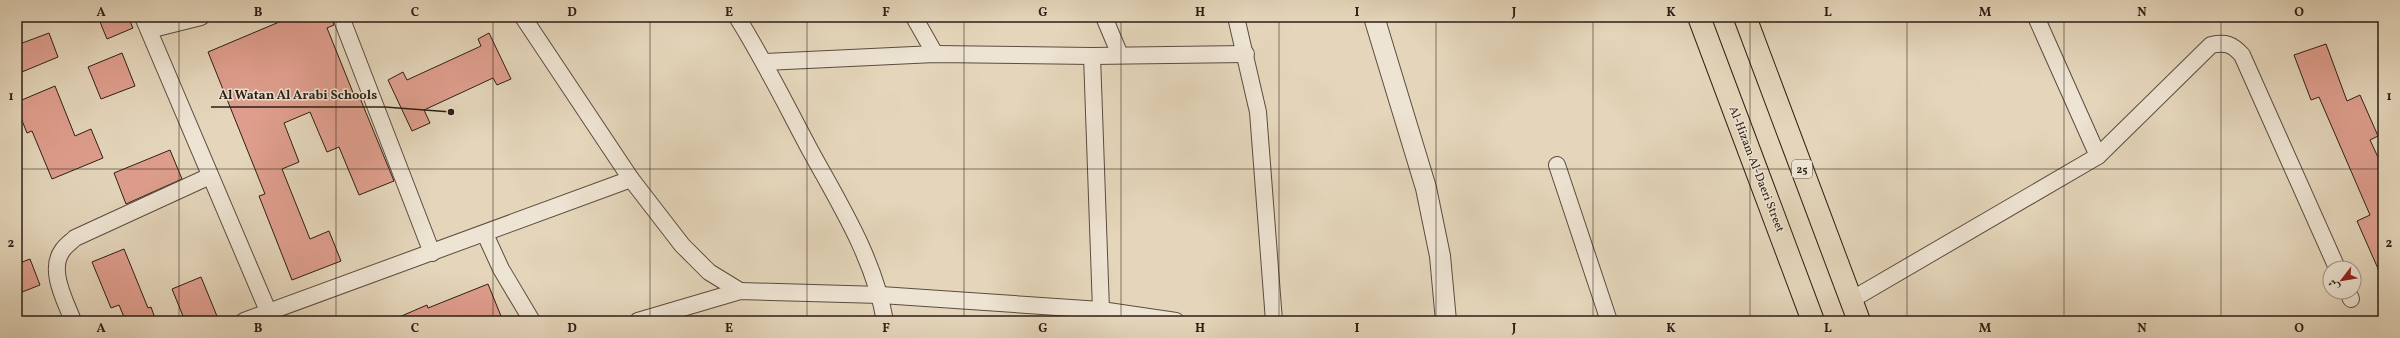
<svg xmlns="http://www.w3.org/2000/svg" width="2400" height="338" font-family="Vollkorn,Amiri,serif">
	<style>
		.building { fill: #df9e8d; stroke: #2d1e16 }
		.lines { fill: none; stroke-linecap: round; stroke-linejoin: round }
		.minor-casing { stroke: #5b4c3f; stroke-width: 18 }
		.tertiary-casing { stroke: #5b4c3f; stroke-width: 22 }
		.trunk-casing { stroke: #2d1e16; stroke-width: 24 }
		.minor { stroke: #eee4d3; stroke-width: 16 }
		.tertiary { stroke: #eee4d3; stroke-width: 20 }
		.trunk { stroke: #e5d6bb; stroke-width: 22 }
		.grid { fill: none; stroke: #2d1e16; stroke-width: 1; stroke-opacity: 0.55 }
		.labels { text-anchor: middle; stroke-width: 3; stroke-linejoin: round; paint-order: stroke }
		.shield { fill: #eee4d3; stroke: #67594f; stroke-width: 1 }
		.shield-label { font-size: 11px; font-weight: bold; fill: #2d1e16 }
		.street-label { font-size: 12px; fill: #2d1e16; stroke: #eee4d3 }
		.leader { fill: none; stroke: #2d1e16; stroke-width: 1.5 }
		.callout-dot { fill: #2d1e16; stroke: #eee4d3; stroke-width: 1.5 }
		.callout-label { font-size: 13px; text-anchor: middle; font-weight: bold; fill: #2d1e16; stroke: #eee4d3; stroke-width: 3; stroke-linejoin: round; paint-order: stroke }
		.neatline { fill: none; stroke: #2d1e16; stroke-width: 1.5 }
		.grid-label { font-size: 13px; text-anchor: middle; font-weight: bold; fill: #2d1e16 }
	</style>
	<rect width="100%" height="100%" fill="#e5d6bb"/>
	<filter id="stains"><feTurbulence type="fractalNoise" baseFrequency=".005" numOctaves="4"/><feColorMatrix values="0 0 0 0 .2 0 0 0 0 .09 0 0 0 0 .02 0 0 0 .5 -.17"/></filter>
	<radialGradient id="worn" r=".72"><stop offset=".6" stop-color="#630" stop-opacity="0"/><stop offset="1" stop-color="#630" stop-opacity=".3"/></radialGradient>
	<g class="building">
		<polygon points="98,17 128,17 133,28 107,39"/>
		<polygon points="291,17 332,17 334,25 327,28 356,100 360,98 394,181 359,195 339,147 327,152 310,112 284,123 299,162 282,169 310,239 329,231 341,261 292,280 259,196 265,194 208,52"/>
		<polygon points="49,33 58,57 17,74 17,45"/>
		<polygon points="489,33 511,79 497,85 493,78 424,110 430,123 412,131 388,80 403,72 407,80 481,46 478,39"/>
		<polygon points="2326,44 2347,101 2360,95 2378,136 2370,140 2383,168 2383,280 2357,221 2370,215 2319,97 2311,100 2294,55"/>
		<polygon points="122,53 135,86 101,99 88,67"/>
		<polygon points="55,86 75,136 91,129 103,158 52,179 32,131 27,133 17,108 17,102"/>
		<polygon points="170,150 182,179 126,204 114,173"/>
		<polygon points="124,249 148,308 151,307 156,321 116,321 124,317 119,305 111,308 92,262"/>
		<polygon points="30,259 40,285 17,294 17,264"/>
		<polygon points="201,277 219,321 185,321 172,289"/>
		<polygon points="488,284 503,321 390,321 427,305 428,308"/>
	</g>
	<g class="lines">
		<g class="minor-casing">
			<g id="minor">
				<polyline points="143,17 268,311"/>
				<polyline points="341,17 432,253"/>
				<polyline points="523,17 631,179 682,245 709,272 740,291"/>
				<path d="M737,17C764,60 786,105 810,150C840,205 874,258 885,321"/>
				<polyline points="914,17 935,54"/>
				<polyline points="1104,17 1120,55"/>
				<polyline points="1236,17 1258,112 1274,321"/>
				<polyline points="2036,17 2098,156"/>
				<polyline points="149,30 201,17"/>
				<polyline points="1092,56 1101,310"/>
				<polyline points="765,62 935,54 1092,56 1246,54"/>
				<polyline points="1557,165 1609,321"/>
				<polyline points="485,234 501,269 532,321"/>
				<polyline points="2348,292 2351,299"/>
				<path d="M1851,300L2098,156L2211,45C2226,42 2232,44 2242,55L2337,268"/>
				<path d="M73,321C66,302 48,271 62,251C65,246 71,242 75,238L210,176"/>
				<polyline points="244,321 631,179"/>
				<polyline points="638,321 740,291 881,295 1101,310 1176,321"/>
			</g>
		</g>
		<g class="tertiary-casing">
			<polyline id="tertiary" points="1374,17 1426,188 1440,256 1446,321"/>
		</g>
		<g class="trunk-casing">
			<g id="trunk">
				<polyline points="1699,17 1813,321"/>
				<polyline points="1745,17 1859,321"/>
			</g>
		</g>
		<use href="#minor" class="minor"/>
		<use href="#tertiary" class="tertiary"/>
		<use href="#trunk" class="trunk"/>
	</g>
	<path class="grid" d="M179,17V321M336,17V321M493,17V321M650,17V321M807,17V321M964,17V321M1121,17V321M1279,17V321M1436,17V321M1593,17V321M1750,17V321M1907,17V321M2064,17V321M2221,17V321M17,169H2383"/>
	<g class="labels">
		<rect class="shield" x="1792" y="160" width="20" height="18" rx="3"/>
		<g class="shield-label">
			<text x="1802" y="173">25</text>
		</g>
		<g class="street-label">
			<text transform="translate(1757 169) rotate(69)" y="4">Al-Hizam Al-Daeri Street</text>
		</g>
	</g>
	<path class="leader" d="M451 112L385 107H211"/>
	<circle class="callout-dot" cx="451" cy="112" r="4"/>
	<g class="callout-label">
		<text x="298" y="99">Al Watan Al Arabi Schools</text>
	</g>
	<rect width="2400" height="338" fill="none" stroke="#e5d6bb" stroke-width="44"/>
	<g transform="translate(2342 280) rotate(239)"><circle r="19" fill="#eee4d3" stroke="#a19587"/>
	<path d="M0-3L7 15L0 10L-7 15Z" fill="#8f2418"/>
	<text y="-6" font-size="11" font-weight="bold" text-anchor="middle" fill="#2d1e16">ش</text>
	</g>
	<rect x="22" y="22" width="2356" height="294" class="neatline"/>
	<g class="grid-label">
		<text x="101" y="16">A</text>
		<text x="258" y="16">B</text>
		<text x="415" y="16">C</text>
		<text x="572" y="16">D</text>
		<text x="729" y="16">E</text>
		<text x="886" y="16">F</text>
		<text x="1043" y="16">G</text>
		<text x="1200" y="16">H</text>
		<text x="1357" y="16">I</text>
		<text x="1514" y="16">J</text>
		<text x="1671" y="16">K</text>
		<text x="1828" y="16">L</text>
		<text x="1985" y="16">M</text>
		<text x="2142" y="16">N</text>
		<text x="2299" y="16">O</text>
		<text x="11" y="100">1</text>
		<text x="2389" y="100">1</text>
		<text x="11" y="247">2</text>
		<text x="2389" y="247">2</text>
		<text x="101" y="332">A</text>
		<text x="258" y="332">B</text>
		<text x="415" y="332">C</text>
		<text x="572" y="332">D</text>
		<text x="729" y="332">E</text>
		<text x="886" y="332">F</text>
		<text x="1043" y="332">G</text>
		<text x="1200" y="332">H</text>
		<text x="1357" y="332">I</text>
		<text x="1514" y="332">J</text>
		<text x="1671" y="332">K</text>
		<text x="1828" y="332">L</text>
		<text x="1985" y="332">M</text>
		<text x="2142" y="332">N</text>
		<text x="2299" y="332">O</text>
	</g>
	<rect width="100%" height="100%" filter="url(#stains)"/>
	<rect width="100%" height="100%" fill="url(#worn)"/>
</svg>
